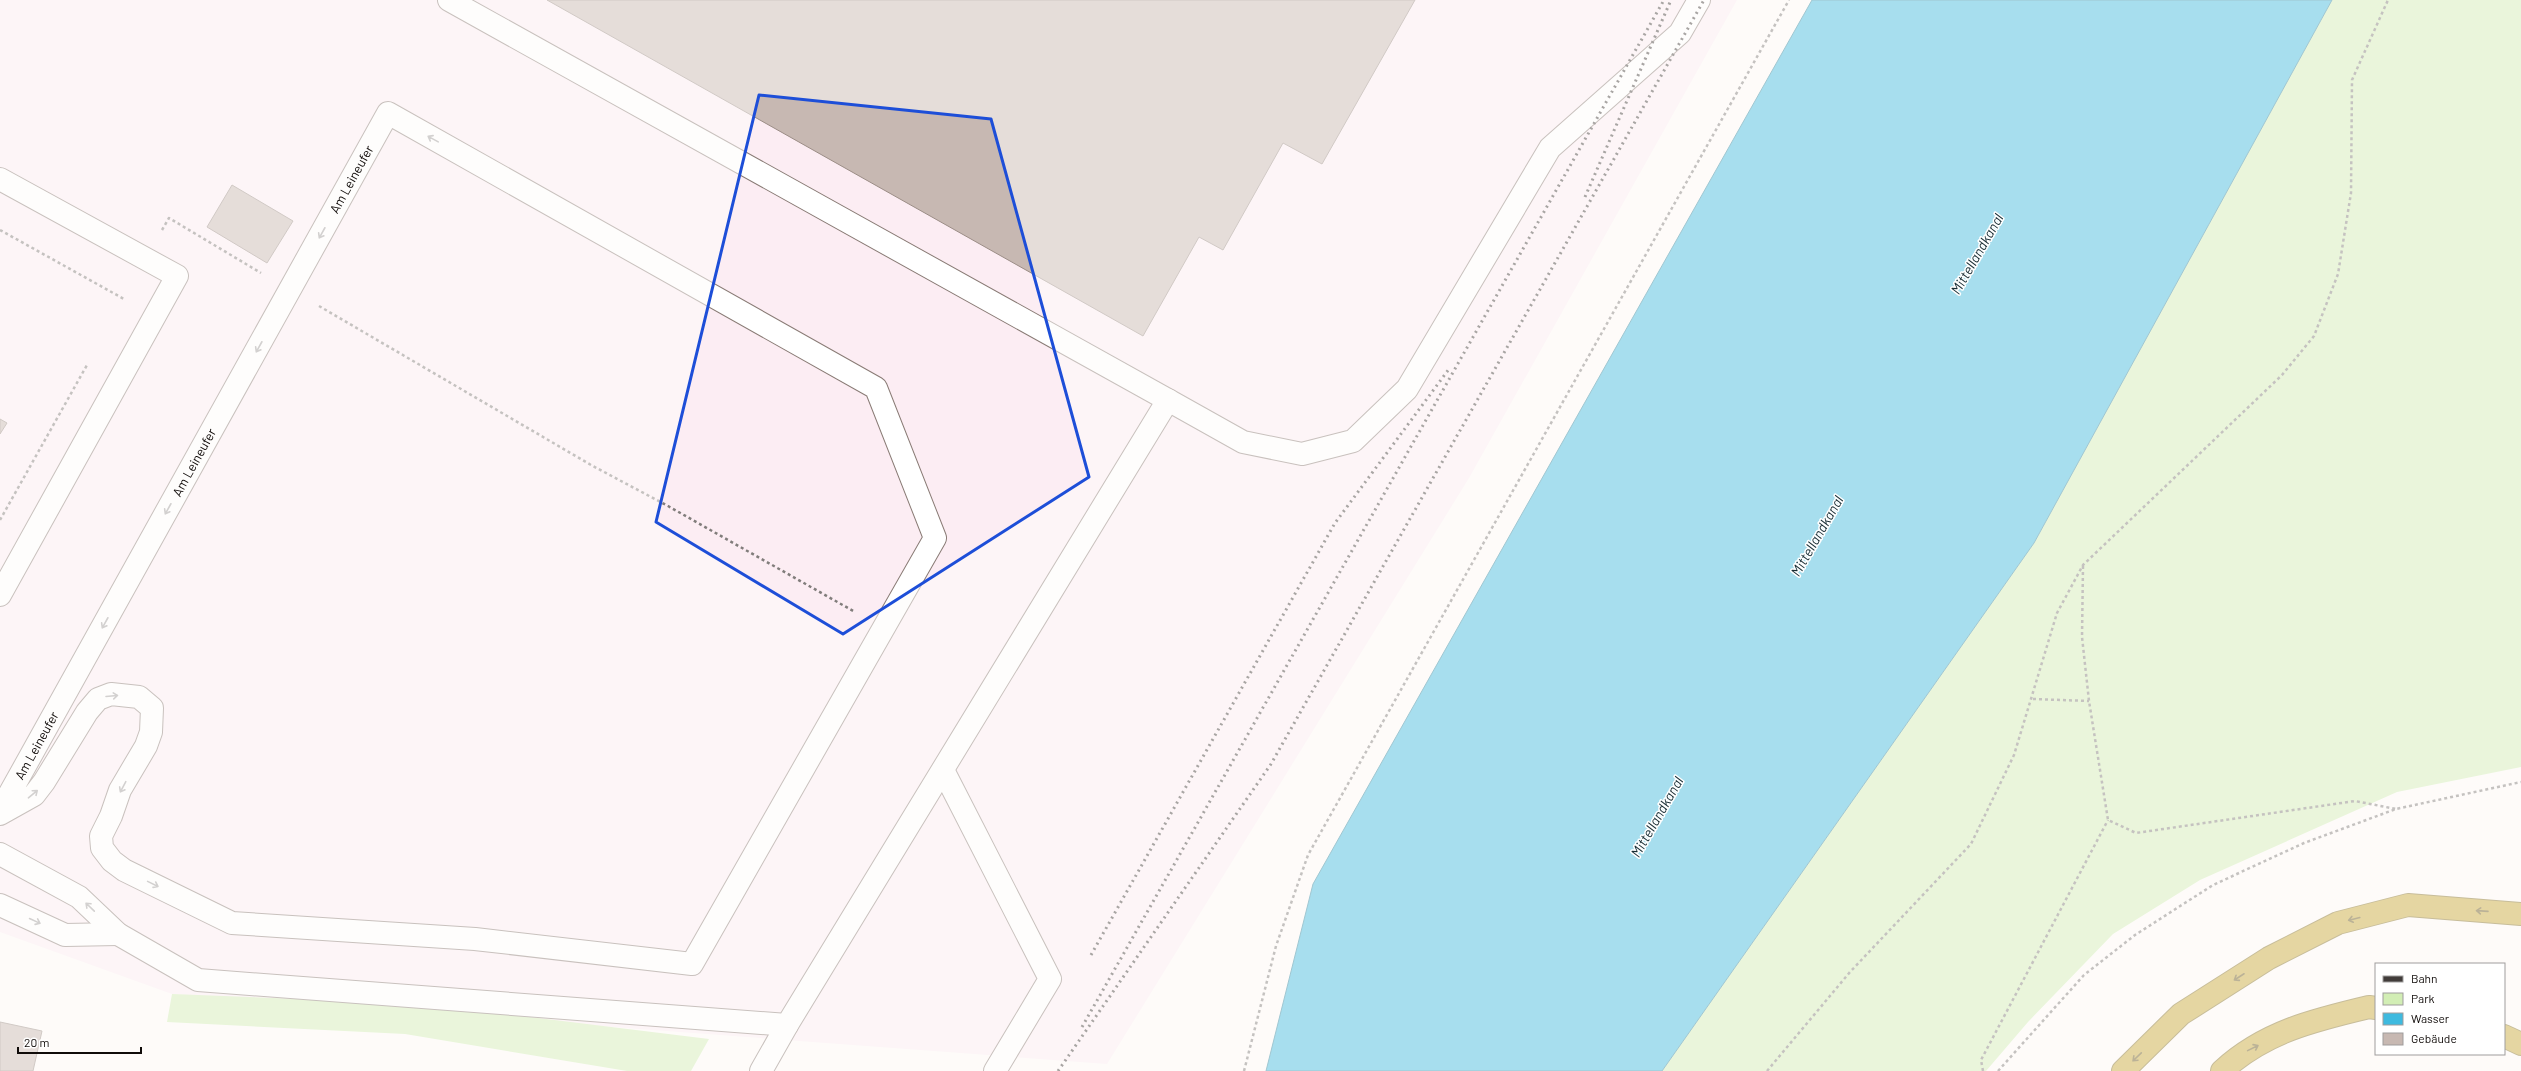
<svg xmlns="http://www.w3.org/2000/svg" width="2521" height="1071" font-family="Barlow,sans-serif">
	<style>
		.industrial { fill: #fcedf3 }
		.green { fill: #d2eeb5 }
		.water { fill: #3ebadf; stroke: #30869f }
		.building { fill: #c7b8b2; stroke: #9b8d86 }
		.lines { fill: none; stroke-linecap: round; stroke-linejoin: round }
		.lane-casing { stroke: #897b75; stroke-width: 24 }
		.highway-casing { stroke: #877228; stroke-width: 24 }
		.path { stroke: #817d7b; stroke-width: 2.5; stroke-dasharray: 3 3; stroke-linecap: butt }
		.lane { stroke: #fff; stroke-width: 22 }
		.highway { stroke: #c7a938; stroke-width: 22 }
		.rail { stroke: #413c3a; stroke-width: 3; stroke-dasharray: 2 4; stroke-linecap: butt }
		.oneway { stroke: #9f9d9d }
		.oneway2 { stroke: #6c5a20 }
		.marked { fill: none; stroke: #1d4ed8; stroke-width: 3; stroke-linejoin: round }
		.labels { text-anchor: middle; stroke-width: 3; stroke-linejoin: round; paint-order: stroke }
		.street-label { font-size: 13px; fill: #100b09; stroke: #fff }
		.water-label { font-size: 14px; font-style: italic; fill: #182d34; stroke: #fff }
	</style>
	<rect width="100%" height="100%" fill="#fefbf9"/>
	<polygon class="industrial" points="0,0 1737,0 1469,478 1107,1064 172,994 0,932"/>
	<g class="green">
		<polygon points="2332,0 2521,0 2521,767 2397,792 2200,880 2113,934 2028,1022 1986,1071 1662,1071 2034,543"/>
		<polygon points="172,994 424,1004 709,1039 691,1071 627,1071 405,1034 167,1022"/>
	</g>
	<polygon class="water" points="1812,0 2332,0 2034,543 1662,1071 1266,1071 1313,884"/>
	<g class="building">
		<polygon points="547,0 1415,0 1322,164 1283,143 1223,250 1199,237 1143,336"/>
		<polygon points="232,185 293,221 267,263 207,227"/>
		<polygon points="0,419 7,423 0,434"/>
		<polygon points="0,1022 42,1031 33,1071 0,1071"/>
	</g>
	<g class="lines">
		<g class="lane-casing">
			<g id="lane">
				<polyline points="0,179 177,276 0,595"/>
				<polyline points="1168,400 1243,442 1302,454 1353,441 1407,389 1550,148 1680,33 1699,0"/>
				<polyline points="943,770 1050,979 995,1071"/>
				<path id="s1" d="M0,811L388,113L876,388L935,538L692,964L475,939L232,923L124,870L112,861L102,848L101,836L111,816L120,790L146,746L151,732L152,708L139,697L111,694L98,699L87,712L44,782L34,795L0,814"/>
				<polyline points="0,854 79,897 118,934 198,980 787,1025 1168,400 449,0"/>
				<polyline points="0,905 65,935 118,934"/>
				<polyline points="761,1071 787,1025"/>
			</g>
		</g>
		<g class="highway-casing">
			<g id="highway">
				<polyline points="2504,1036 2521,1044"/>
				<polyline points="2123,1071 2181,1014 2269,958 2338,923 2408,905 2521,914"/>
				<path d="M2222,1071C2264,1032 2314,1020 2369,1007L2376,1008"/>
			</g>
		</g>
		<g class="path">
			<polyline points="0,230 124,299"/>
			<polyline points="162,230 169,218 261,273"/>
			<polyline points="319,306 591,465 668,506 855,612"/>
			<polyline points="0,520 87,365"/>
			<polyline points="2083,566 2082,637 2089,701 2108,820 2136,833 2355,801 2396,809"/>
			<polyline points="2033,699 2089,701"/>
			<polyline points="1244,1071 1276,946 1308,855 1789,0"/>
			<polyline points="1767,1071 1850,972 1971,844 2014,755 2057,613 2083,565 2282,375 2314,336 2338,274 2351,193 2352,80 2388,0"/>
			<polyline points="1983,1071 1981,1060 2108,820"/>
			<polyline points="1998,1071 2084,975 2135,935 2213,885 2304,843 2396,809 2521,782"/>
		</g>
		<use href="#lane" class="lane"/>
		<use href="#highway" class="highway"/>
		<g class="rail">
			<polyline points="1585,197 1671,0"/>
			<polyline points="1091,955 1335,523 1449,369"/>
			<polyline points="1082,1027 1664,0"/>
			<polyline points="1058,1071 1271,764 1704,0"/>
		</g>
	</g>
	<defs><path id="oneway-shaft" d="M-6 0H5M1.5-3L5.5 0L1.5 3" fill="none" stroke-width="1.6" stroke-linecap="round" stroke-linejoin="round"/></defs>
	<g class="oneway">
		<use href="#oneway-shaft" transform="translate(433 139) rotate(-151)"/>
		<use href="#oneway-shaft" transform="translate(322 233) rotate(119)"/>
		<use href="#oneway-shaft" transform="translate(259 347) rotate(119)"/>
		<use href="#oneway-shaft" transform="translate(168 509) rotate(119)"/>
		<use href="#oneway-shaft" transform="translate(105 623) rotate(119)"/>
		<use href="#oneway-shaft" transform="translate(112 696) rotate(-5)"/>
		<use href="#oneway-shaft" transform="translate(123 787) rotate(118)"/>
		<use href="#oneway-shaft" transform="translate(33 794) rotate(-40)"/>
		<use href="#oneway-shaft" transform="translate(153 884) rotate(26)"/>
		<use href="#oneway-shaft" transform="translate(90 907) rotate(-136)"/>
		<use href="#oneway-shaft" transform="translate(35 921) rotate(25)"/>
	</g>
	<g class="oneway2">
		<use href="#oneway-shaft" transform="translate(2482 911) rotate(-176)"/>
		<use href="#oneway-shaft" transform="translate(2354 919) rotate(166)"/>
		<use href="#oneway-shaft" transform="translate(2239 977) rotate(147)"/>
		<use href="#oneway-shaft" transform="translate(2253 1048) rotate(-26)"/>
		<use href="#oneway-shaft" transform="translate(2137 1057) rotate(136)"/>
	</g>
	<path d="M0 0H2521V1071H0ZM759,95L991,119L1089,477L843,634L656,522Z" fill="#fefbf9" fill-opacity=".55" fill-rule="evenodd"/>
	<path class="marked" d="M759,95L991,119L1089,477L843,634L656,522Z"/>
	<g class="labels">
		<g class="street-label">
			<text dy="5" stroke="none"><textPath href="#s1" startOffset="723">Am Leineufer</textPath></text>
			<text dy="5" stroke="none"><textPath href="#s1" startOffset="399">Am Leineufer</textPath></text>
			<text dy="5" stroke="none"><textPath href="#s1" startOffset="75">Am Leineufer</textPath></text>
		</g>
		<g class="water-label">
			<text transform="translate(1977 254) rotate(-60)" y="5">Mittellandkanal</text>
			<text transform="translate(1817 536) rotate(-60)" y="5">Mittellandkanal</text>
			<text transform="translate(1657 817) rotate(-60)" y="5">Mittellandkanal</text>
		</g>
	</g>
	<rect x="2375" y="963" width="130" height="92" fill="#ffffff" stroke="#9f9d9d"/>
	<rect x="2383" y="976" width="20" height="6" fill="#413c3a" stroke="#9f9d9d"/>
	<text x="2411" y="983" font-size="12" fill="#100b09">Bahn</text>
	<rect x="2383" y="993" width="20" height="12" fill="#d2eeb5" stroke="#9f9d9d"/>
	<text x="2411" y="1003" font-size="12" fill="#100b09">Park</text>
	<rect x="2383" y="1013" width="20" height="12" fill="#3ebadf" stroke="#9f9d9d"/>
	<text x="2411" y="1023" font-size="12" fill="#100b09">Wasser</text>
	<rect x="2383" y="1033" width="20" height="12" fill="#c7b8b2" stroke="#9f9d9d"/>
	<text x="2411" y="1043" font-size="12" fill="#100b09">Gebäude</text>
	<path d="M18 1047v6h123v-6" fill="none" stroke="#100b09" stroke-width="2"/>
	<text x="24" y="1047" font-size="12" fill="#100b09" stroke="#ffffff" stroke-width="3" paint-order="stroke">20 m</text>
</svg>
